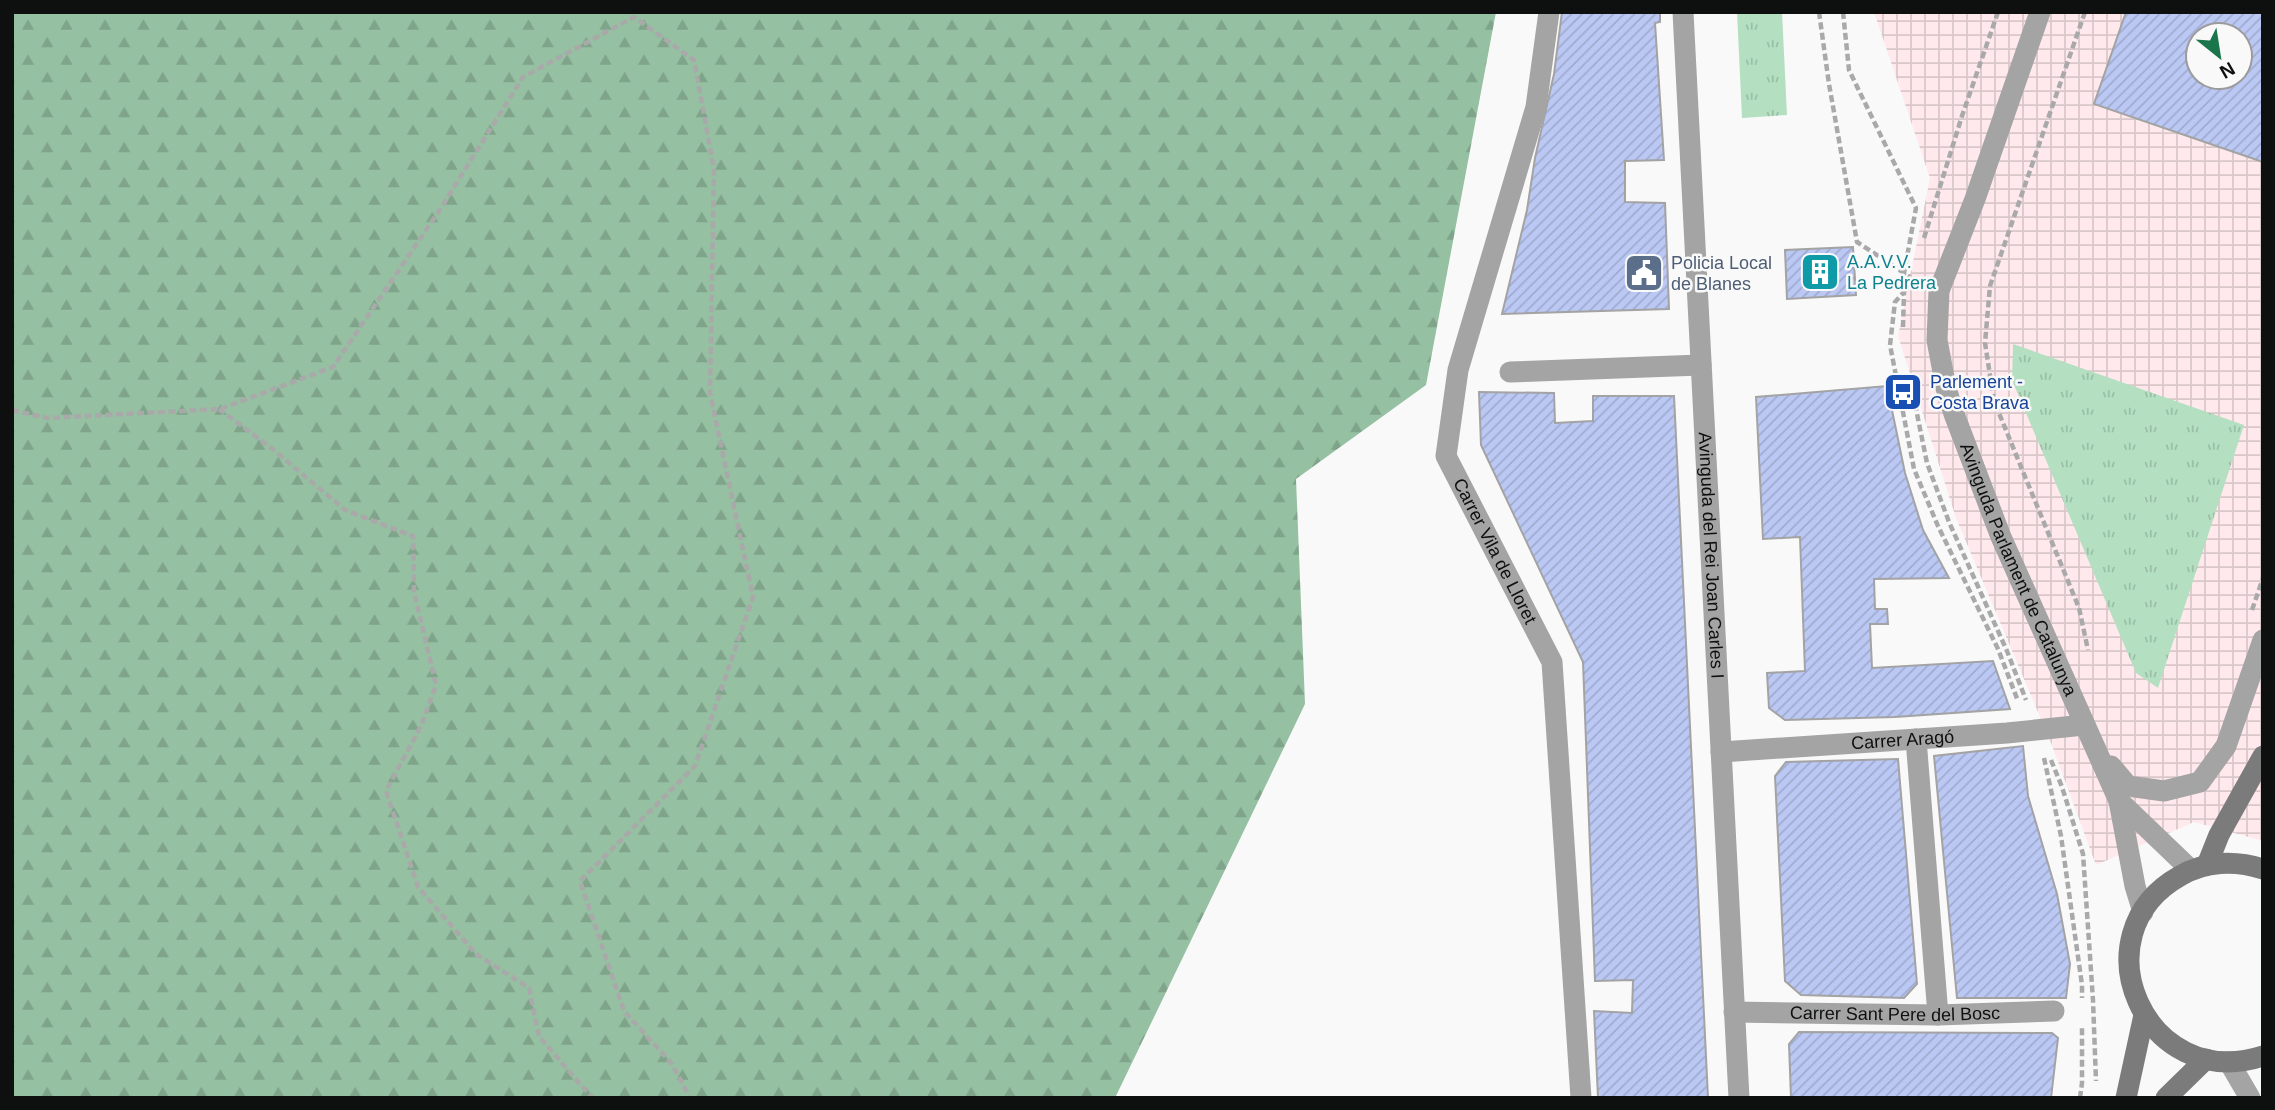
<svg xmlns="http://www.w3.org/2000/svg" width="2275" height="1110" font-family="Helvetica,sans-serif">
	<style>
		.industrial { fill: url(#industrial-grid); fill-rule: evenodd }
		.forest { fill: url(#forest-firs) }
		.park { fill: url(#park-tufts) }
		.building { fill: url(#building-hatch); stroke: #a3a3a4; stroke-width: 2; fill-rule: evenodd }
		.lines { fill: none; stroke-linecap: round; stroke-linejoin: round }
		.path { stroke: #a9a9aa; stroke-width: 4.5; stroke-dasharray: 7 3.5; stroke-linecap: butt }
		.street { stroke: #a5a4a4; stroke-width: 21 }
		.secondary { stroke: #7c7b7b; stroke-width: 21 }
		.labels { text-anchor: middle; stroke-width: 5; stroke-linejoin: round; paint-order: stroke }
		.culture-label { font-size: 18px; fill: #0d838f; stroke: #f9f9fa; text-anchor: start }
		.service-label { font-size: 18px; fill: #4e5e75; stroke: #f9f9fa; text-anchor: start }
		.transit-label { font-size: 18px; fill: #164399; stroke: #f9f9fa; text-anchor: start }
		.street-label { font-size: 18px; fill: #0e0f0f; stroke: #f9f9fa }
	</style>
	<defs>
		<pattern id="industrial-grid" width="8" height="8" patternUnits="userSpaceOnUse" patternTransform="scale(1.75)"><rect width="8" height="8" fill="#ffe9ed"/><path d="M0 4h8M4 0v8" fill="none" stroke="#d9c7ca"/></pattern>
		<pattern id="forest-firs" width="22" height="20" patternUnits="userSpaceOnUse" patternTransform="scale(1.75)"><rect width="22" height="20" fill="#95c0a2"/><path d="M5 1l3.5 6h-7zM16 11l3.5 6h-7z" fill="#7fa48a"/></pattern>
		<pattern id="park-tufts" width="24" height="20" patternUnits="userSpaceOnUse" patternTransform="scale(1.75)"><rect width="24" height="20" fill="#b4e0c1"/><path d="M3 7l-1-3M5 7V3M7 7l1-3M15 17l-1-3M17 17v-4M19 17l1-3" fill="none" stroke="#9abfa5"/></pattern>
		<pattern id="building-hatch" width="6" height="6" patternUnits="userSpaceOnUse" patternTransform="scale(1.75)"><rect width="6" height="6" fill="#bbc8f4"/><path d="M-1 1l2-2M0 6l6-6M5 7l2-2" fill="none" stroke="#a0abd0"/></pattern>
	</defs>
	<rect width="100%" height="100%" fill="#f9f9fa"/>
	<path class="industrial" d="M1874,12H2263V841L2194,822L2096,865L2051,743L1956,518L1898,336L1930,178ZM2198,35H2240V77H2198Z"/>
	<polygon class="forest" points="12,12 1496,12 1426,385 1296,479 1305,704 1115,1098 12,1098"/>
	<g class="park">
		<polygon points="1737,12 1782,12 1787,115 1742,118"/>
		<polygon points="2013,344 2244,425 2158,688 2136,673 2012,380"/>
	</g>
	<g class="building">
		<polygon points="1562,12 1660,12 1660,22 1655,23 1664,160 1625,161 1625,202 1665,203 1669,309 1502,314 1527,210 1535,158 1554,74"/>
		<path d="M2126,12H2263V162L2094,104ZM2198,35H2240V77H2198Z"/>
		<polygon points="1853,247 1856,295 1787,299 1785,250"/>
		<polygon points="1887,386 1905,473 1923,530 1949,578 1874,579 1875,609 1887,609 1888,624 1870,624 1872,668 1993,661 2010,709 1895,717 1785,720 1769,708 1767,673 1805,671 1800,537 1763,539 1756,397"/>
		<polygon points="1479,392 1554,393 1555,423 1593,421 1593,396 1674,396 1708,1098 1598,1098 1594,1011 1632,1013 1633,980 1595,981 1583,662 1481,445"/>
		<polygon points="2023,746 2028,796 2057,894 2070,964 2066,998 1957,998 1934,756"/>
		<polygon points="1898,759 1917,984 1904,998 1801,995 1785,981 1775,776 1786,762"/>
		<polygon points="1799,1032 2052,1033 2058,1038 2051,1098 1791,1098 1789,1044"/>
	</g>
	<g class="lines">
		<g class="path">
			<polyline points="1819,12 1829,84 1857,242 1910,277"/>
			<polyline points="1843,12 1849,70 1916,208 1904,273 1904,292 1895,302 1890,345 1914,469 1938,526 1998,649 2018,701"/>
			<polyline points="2085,12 1990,286 1985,343 1994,401 2079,608 2088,650"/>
			<polyline points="1924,238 1962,116 1998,12"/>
			<polyline points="1903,327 1904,292 1907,288"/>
			<polyline points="1915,404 1927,463 1949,522 2007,651 2026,700"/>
			<polyline points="219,409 270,447 345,510 413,536 414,592 436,685 421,726 386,791 418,887 476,954 529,988 539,1036 579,1083 593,1098"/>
			<polyline points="12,410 47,418 220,409 333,367 439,211 523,77 634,17 694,60 714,170 710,393 753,597 695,766 580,881 624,1011 672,1064 690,1098"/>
			<polyline points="2252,610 2263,578"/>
			<polyline points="2044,758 2061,836 2082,985 2082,998"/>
			<polyline points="2051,760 2062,787 2083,854 2093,1000 2096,1081"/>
			<polyline points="2080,1098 2082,1083 2082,1025"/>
		</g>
		<g class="street">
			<path id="s1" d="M1549,12L1536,107L1458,370L1446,456L1552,662L1581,1098"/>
			<path id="s2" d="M1683,12L1739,1098"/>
			<path id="s3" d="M2040,12L1975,199L1939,291L1937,340L1946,388L1954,414L2001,537L2119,801L2135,886L2143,912"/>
			<polyline points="1510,372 1701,365"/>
			<polyline points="1916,739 1938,1015"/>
			<path id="s4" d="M1721,752L2007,733L2084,725"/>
			<polyline points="2111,766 2128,786 2164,791 2200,782 2226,746 2263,640"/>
			<polyline points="2119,801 2191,870"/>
			<path id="s5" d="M1734,1012L1938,1015L2054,1011"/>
			<polyline points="2229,1062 2250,1098"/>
		</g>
		<g class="secondary">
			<polyline points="2207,865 2219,835 2263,756"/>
			<path d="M2263,869C2235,860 2205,861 2180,876C2076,934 2145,1094 2263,1056"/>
			<polyline points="2126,1098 2144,1015"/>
			<polyline points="2166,1098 2206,1059"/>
		</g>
	</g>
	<defs>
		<g id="building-square" transform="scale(2.0125)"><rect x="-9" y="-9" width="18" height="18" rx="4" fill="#0f9aa8" stroke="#f9f9fa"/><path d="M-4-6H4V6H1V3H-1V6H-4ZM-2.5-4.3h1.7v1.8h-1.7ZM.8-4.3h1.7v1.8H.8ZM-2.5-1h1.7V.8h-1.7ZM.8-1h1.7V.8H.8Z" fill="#fff"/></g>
		<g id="civic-square" transform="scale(2.0125)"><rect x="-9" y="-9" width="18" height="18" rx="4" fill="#5c6f8a" stroke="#f9f9fa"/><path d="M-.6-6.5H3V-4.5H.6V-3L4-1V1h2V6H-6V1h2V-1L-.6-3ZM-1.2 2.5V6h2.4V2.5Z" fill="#fff"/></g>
		<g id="bus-square" transform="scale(2.0125)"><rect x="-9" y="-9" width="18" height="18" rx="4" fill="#1a4fb4" stroke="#f9f9fa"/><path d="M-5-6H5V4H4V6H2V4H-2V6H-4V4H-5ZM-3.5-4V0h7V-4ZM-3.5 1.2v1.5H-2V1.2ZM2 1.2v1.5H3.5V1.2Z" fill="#fff"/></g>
	</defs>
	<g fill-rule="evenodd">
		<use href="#building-square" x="1820" y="272"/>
		<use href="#civic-square" x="1644" y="273"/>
		<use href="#bus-square" x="1903" y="392"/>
	</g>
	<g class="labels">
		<g class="culture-label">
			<text x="1847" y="268">A.A.V.V.<tspan x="1847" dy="21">La Pedrera</tspan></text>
		</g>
		<g class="service-label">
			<text x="1671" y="269">Policia Local<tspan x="1671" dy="21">de Blanes</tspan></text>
		</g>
		<g class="transit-label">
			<text x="1930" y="388">Parlement -<tspan x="1930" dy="21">Costa Brava</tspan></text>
		</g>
		<g class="street-label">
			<text dy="6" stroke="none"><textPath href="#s1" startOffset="564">Carrer Vila de Lloret</textPath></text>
			<text dy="6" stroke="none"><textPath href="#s2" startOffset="544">Avinguda del Rei Joan Carles I</textPath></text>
			<text dy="6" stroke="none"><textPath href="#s3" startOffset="590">Avinguda Parlament de Catalunya</textPath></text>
			<text dy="6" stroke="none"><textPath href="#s4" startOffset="182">Carrer Aragó</textPath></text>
			<text dy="6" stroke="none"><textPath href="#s5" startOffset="161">Carrer Sant Pere del Bosc</textPath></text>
		</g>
	</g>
	<rect width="2275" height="1110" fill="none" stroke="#0e0f0f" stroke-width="28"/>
	<g transform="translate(2219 56) rotate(150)"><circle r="33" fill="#f9f9fa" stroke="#9b9b9c" stroke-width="2"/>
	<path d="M0-5L12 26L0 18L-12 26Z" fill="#19754a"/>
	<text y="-10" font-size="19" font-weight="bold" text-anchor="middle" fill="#0e0f0f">N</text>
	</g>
</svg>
